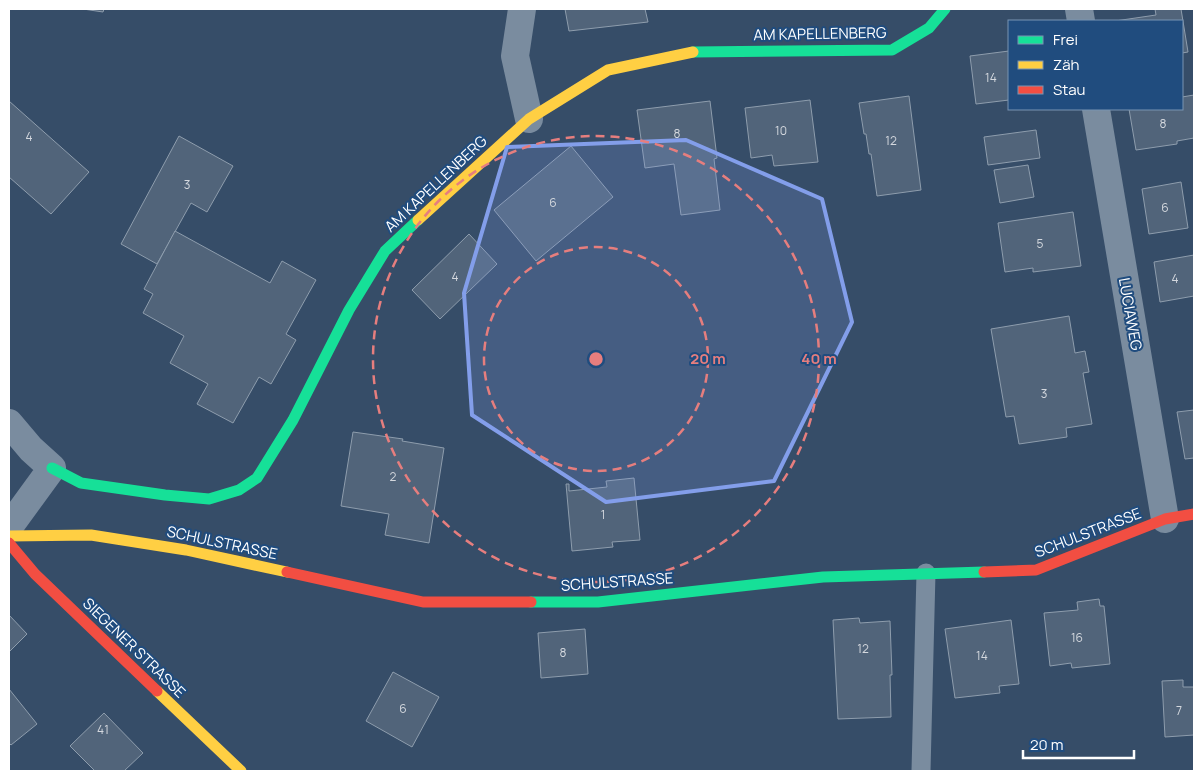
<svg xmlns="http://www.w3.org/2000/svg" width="1203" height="780" font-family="Manrope,sans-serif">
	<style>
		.building { fill: #51647a; stroke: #8e9dad }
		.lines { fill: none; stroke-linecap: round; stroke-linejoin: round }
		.lane { stroke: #7a8c9f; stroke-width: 19 }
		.street { stroke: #7a8c9f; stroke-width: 28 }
		.fast { stroke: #16e098; stroke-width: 11 }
		.slow { stroke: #ffcf43; stroke-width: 11 }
		.jam { stroke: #f24e42; stroke-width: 11 }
		.marked { fill: #839eea; fill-opacity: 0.2; stroke: #839eea; stroke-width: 4; stroke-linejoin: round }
		.ring { fill: none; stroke: #e67e7e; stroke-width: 2.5; stroke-dasharray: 9 6 }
		.labels { text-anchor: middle; stroke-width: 4; stroke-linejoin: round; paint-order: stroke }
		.number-label { font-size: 12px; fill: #d4d8de }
		.street-label { font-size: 15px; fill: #fff; stroke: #204c7e }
		.centre { fill: #e67e7e; stroke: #204c7e; stroke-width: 2.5 }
		.ring-label { font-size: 15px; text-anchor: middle; font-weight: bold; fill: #e67e7e; stroke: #204c7e; stroke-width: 4; stroke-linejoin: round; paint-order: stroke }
	</style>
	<rect width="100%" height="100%" fill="#364d68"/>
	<g class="building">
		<polygon points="83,9 104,9 103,12"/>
		<polygon points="565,9 645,9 648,22 569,31"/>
		<polygon points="1155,9 1181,9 1188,52 1182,53 1182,21 1115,21 1156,15"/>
		<polygon points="1009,51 1009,100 976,104 970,56"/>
		<polygon points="1194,95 1194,138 1177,141 1177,144 1136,150 1129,109 1182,109 1182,97"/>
		<polygon points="909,96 921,190 877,196 871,154 869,154 866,134 864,134 859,103"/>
		<polygon points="810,100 818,162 774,166 772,155 751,158 745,108"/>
		<polygon points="9,101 89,172 51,214 9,177"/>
		<polygon points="710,101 717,158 714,159 720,210 681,215 674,164 645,168 637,110"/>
		<polygon points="1036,130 1040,158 988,165 984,137"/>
		<polygon points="179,136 233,166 207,212 191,203 157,264 121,244"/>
		<polygon points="571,146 613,197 536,261 494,210"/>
		<polygon points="1028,165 1034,197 1000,203 994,170"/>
		<polygon points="1181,182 1188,228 1149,234 1142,189"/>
		<polygon points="1073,212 1081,266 1033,272 1033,268 1005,272 998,223"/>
		<polygon points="175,231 270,283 282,261 316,280 286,334 296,340 271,384 259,377 233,423 197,404 208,384 170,363 184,336 143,313 153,294 144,289"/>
		<polygon points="469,234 497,264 440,319 412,290"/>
		<polygon points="1194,255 1194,296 1160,302 1154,262"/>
		<polygon points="1069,316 1075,353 1085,351 1089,372 1083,373 1092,424 1066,428 1067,437 1019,444 1014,416 1006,417 991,329"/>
		<polygon points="1194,410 1194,458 1185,459 1177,412"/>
		<polygon points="353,432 403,439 402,441 444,448 429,543 385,535 389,514 341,506"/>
		<polygon points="634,478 640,540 612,542 613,547 572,551 566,484 569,484 569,491 607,487 606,481"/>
		<polygon points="1099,599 1100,606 1104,606 1110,664 1072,668 1071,663 1050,666 1044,613 1078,610 1077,602"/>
		<polygon points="9,615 27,634 9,652"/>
		<polygon points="859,618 860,623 890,621 892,675 890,675 891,717 838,719 833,620"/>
		<polygon points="1011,620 1019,684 999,686 1000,693 955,698 945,629"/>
		<polygon points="585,629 588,674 541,678 538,633"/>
		<polygon points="393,672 439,697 412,747 366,721"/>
		<polygon points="1183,680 1183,687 1194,687 1194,735 1165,737 1162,681"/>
		<polygon points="9,689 37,724 11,745 9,743"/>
		<polygon points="104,713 143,753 124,771 95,771 70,746"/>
	</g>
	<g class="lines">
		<polyline class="lane" points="921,771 926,573"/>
		<g class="street">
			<polyline points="522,9 515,56 529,119"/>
			<polyline points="1079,9 1081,21"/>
			<polyline points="1096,109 1165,519"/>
			<polyline points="9,423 31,449 52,468 9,527"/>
		</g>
		<g class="fast">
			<polyline points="693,52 892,50 929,28 945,9"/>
			<polyline points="52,468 81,483 165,495 209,499 239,490 257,478 293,420 349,310 385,251 418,220"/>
			<polyline points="531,602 598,602 823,577 984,572"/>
		</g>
		<g class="slow">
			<polyline points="418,220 529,119 608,70 693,52"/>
			<polyline points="9,536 91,535 186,550 287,572"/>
			<polyline points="157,691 241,771"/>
		</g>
		<g class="jam">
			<polyline points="9,543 35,574 157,691"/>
			<polyline points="287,572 423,602 531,602"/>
			<polyline points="984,572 1036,570 1165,519 1194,514"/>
		</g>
	</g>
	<path class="marked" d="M686,140L822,199L852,322L774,481L606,502L472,415L464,293L507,147Z"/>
	<g class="ring">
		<circle cx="596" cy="359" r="112"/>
		<circle cx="596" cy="359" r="223"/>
	</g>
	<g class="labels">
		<g class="number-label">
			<text x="991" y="82">14</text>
			<text x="1163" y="128">8</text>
			<text x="781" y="135">10</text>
			<text x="677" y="138">8</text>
			<text x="29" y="141">4</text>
			<text x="891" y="145">12</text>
			<text x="187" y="189">3</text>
			<text x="553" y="207">6</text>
			<text x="1165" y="212">6</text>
			<text x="1040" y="248">5</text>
			<text x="455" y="281">4</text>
			<text x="1175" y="283">4</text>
			<text x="1044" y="398">3</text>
			<text x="393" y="481">2</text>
			<text x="603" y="519">1</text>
			<text x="1077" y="642">16</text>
			<text x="863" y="653">12</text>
			<text x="563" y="657">8</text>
			<text x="982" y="660">14</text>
			<text x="403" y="713">6</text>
			<text x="1179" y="715">7</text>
			<text x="103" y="734">41</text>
		</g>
		<g class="street-label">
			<text transform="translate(820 34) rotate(-1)" y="5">AM KAPELLENBERG</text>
			<text transform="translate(436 184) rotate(-43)" y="5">AM KAPELLENBERG</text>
			<text transform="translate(1130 314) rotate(80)" y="5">LUCIAWEG</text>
			<text transform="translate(1088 533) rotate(-21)" y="5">SCHULSTRASSE</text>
			<text transform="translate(222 543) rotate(12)" y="5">SCHULSTRASSE</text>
			<text transform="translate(617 582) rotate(-4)" y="5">SCHULSTRASSE</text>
			<text transform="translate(134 648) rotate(44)" y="5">SIEGENER STRASSE</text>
		</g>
	</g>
	<circle cx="596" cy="359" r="8" class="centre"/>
	<g class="ring-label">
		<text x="708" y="364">20 m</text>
		<text x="819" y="364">40 m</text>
	</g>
	<rect width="1203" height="780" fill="none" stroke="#ffffff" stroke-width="20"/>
	<rect x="1008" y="20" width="175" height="90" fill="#204c7e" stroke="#7994b2"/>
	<rect x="1018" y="36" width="25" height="8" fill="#16e098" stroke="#7994b2"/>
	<text x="1053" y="45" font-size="15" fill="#ffffff">Frei</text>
	<rect x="1018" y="61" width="25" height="8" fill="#ffcf43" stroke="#7994b2"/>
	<text x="1053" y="70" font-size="15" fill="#ffffff">Zäh</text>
	<rect x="1018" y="86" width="25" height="8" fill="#f24e42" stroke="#7994b2"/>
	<text x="1053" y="95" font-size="15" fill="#ffffff">Stau</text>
	<path d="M1023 750v8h111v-8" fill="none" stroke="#ffffff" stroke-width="2.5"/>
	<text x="1030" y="750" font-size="15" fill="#ffffff" stroke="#204c7e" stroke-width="4" paint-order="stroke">20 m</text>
</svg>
